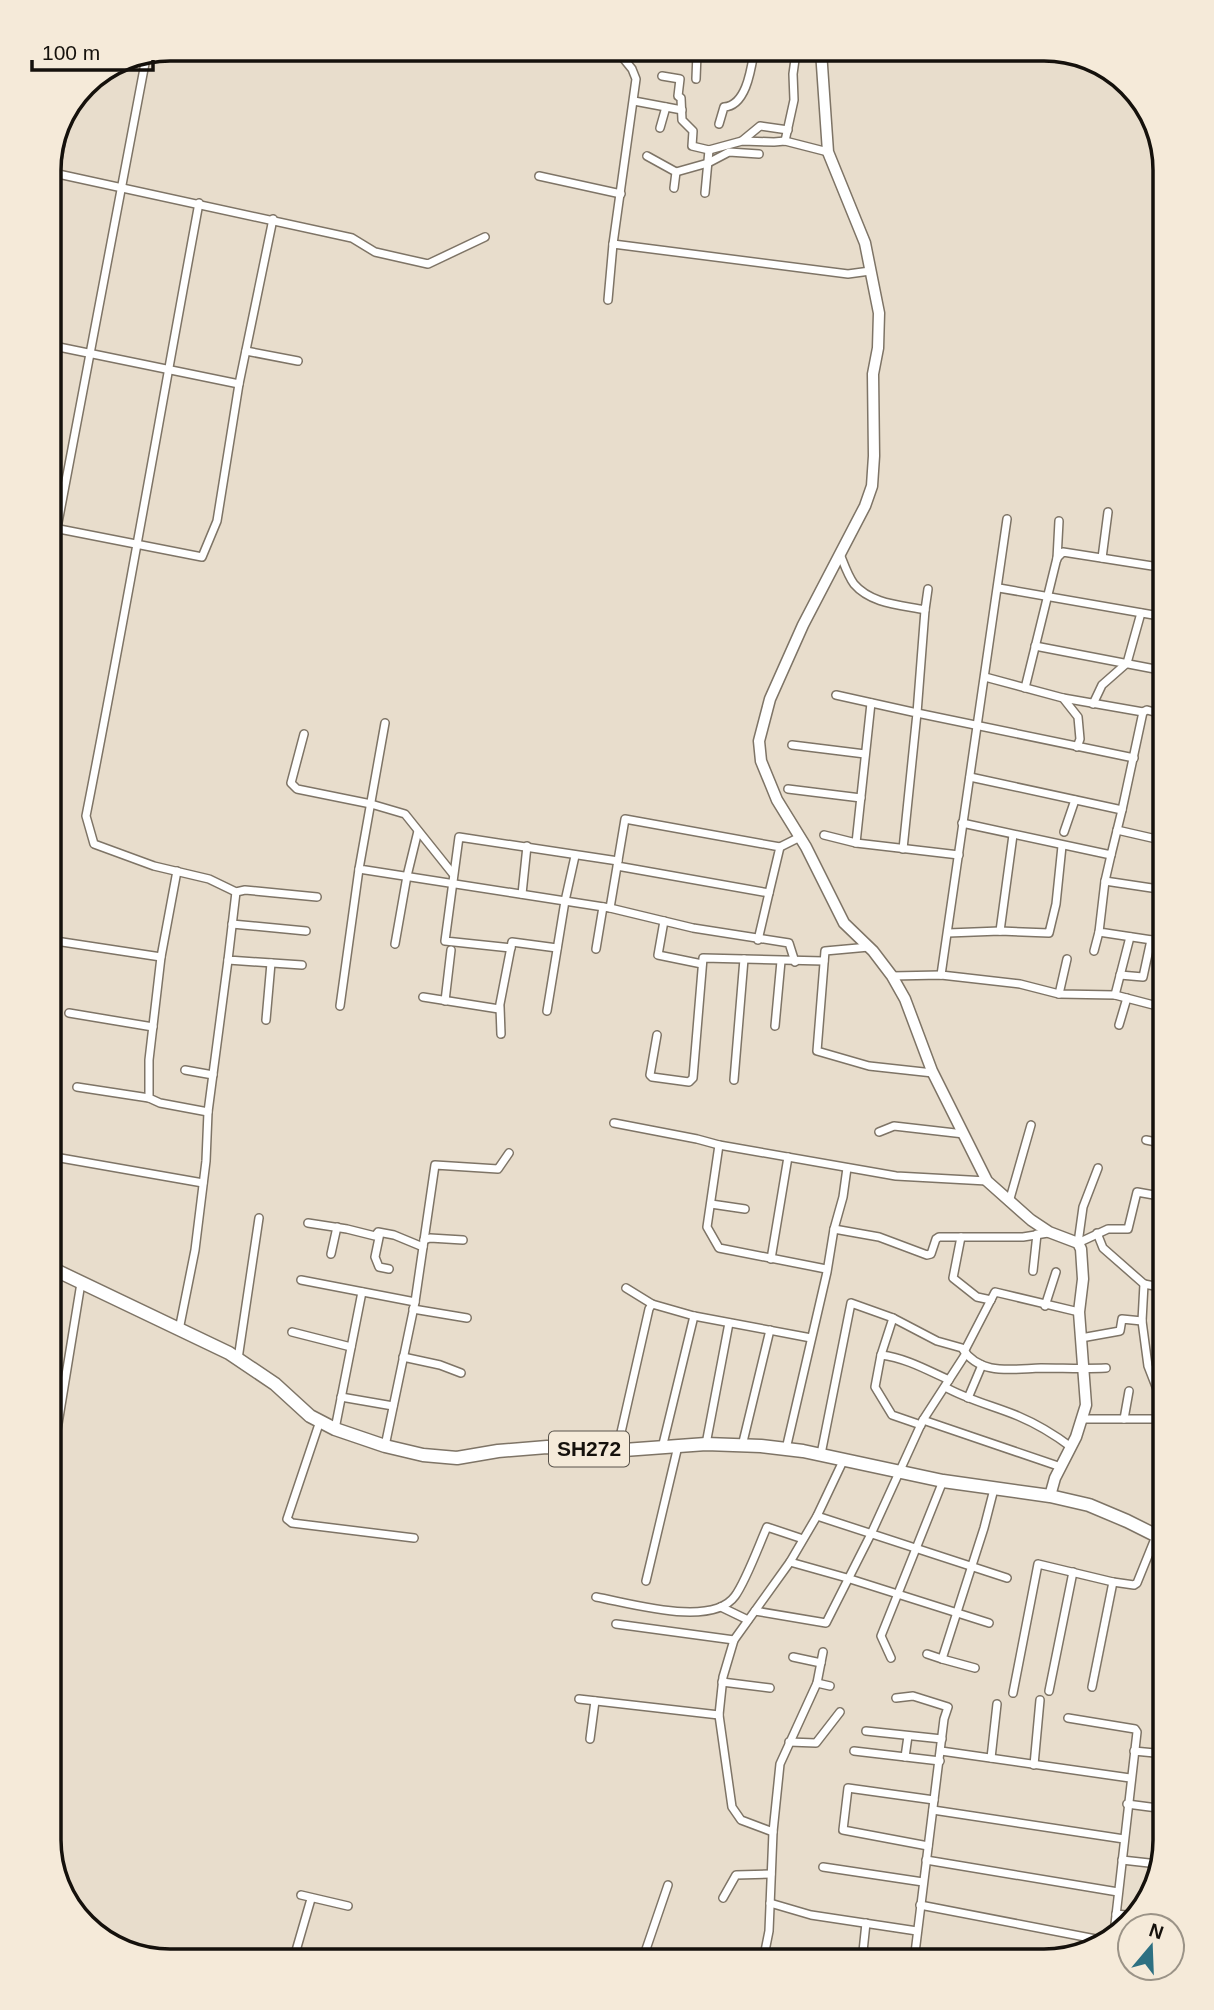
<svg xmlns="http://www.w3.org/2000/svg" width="1214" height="2010" font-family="Arial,sans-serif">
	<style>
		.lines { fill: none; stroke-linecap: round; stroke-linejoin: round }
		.street-casing { stroke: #7e7466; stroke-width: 10 }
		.secondary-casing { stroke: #7e7466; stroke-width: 13 }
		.primary-casing { stroke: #7e7466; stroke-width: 15 }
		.street { stroke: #fff; stroke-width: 7 }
		.secondary { stroke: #fff; stroke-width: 10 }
		.primary { stroke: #fff; stroke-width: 12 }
		.labels { text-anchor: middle; stroke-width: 5; stroke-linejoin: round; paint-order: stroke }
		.shield { fill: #f5ead9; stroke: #58524a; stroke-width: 2 }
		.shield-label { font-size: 21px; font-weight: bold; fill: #15110c }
		.rim { fill: none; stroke: #15110c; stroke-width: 3.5 }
	</style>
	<rect width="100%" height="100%" fill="#e8ddcc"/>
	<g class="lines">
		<g class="street-casing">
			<g id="street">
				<polyline points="662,76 680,79 678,96 681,98 682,120 693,131 692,146 709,150 742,141 774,142 785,141 828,152"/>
				<polyline points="696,79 697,53"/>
				<polyline points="634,101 682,110"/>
				<path d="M719,124L724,107C746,106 751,70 754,52"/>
				<polyline points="660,128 666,107"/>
				<polyline points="743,140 760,126 788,130"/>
				<polyline points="785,141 794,100 793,74 796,52"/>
				<polyline points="647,156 676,172 674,188"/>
				<polyline points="49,172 352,238 375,252 428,264 485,237"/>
				<polyline points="676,172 708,163 729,152 759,154"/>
				<polyline points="539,176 621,194"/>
				<polyline points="705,193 709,150"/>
				<path d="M199,203C161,408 126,613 86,816L94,844L154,866L209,879L236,892L245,890L317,897"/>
				<polyline points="49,209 63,132"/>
				<polyline points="613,244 848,274 870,271"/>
				<polyline points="608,300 613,244 636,79 632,69 619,53"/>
				<polyline points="49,345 239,384"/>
				<polyline points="246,351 298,361"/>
				<polyline points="49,527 202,557 217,521 239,384 273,219"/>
				<polyline points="57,528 146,58"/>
				<path d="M840,554C844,564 848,576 854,584C871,604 901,605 925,610L928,589"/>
				<polyline points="1102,558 1108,512"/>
				<polyline points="1057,559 1059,521"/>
				<polyline points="999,588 1165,617"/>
				<polyline points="925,610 917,713 1134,758"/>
				<polyline points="1035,646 1165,671"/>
				<polyline points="985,677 1063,698 1078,717 1080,739 1077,747"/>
				<polyline points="1025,688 1057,558 1063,552 1165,568"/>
				<polyline points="836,695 917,713 903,849"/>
				<polyline points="1063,698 1143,712"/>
				<polyline points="1093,704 1102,685 1127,663 1141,613"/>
				<polyline points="385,723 359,869 610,908 693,928 789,943 795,962"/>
				<polyline points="304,734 291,783 297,789 371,804 405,814 453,874"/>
				<polyline points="792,745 865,754"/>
				<polyline points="788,789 861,798"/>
				<polyline points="1122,810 1143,712 1147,710 1165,715"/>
				<polyline points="962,823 1111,855 1122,810 970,777"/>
				<polyline points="1117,830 1165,841"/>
				<polyline points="1064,832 1075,800"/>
				<polyline points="824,835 856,843 959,855"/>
				<polyline points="856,843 871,703"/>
				<polyline points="780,847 800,837"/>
				<polyline points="1111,855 1105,881 1099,932 1165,942"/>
				<polyline points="177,871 161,957 149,1060 149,1098 160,1103 208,1112"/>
				<polyline points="1105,881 1165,890"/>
				<polyline points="236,892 228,960 302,965"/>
				<polyline points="522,894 527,846"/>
				<polyline points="610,908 625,819 780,847 769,893 617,866"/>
				<polyline points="664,921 658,955 702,964"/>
				<polyline points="232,924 306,931"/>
				<polyline points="1000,931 1013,835"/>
				<polyline points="948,933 1000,931 1049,933 1056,904 1062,846"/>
				<polyline points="49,940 161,957"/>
				<polyline points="758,940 769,893"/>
				<polyline points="395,944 407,876 418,831"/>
				<polyline points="869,947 825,951 817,1051 869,1066 933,1073"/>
				<polyline points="511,948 445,941 459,837 618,861"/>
				<polyline points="596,949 603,907"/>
				<polyline points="1094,951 1099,932"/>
				<polyline points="941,975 1007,519"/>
				<polyline points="1120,975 1143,977 1151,940"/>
				<polyline points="892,976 941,975 1020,984 1059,994 1115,995 1161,1007"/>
				<polyline points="1059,994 1067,959"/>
				<polyline points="1115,995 1130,937"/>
				<polyline points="423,997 499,1009 512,942 557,948"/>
				<polyline points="445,1001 451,950"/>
				<polyline points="340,1006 359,869"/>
				<polyline points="500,1007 501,1034"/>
				<polyline points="547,1011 565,901 575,856"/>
				<polyline points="69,1013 153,1027"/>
				<polyline points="266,1020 271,963"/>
				<polyline points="1119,1025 1127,998"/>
				<polyline points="775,1026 781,961"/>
				<polyline points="657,1035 650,1075 652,1077 689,1082 693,1078 703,958 824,961"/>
				<polyline points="185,1070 213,1075"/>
				<polyline points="734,1080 744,959"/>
				<polyline points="1159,1085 1165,1087"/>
				<polyline points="77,1087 149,1098"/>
				<polyline points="614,1123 697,1139 719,1145 896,1176 987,1181"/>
				<polyline points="879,1132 894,1126 964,1134"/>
				<polyline points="1146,1140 1161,1143 1165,1149"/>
				<polyline points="719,1145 707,1227 719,1248 826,1269"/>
				<polyline points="49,1156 203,1183"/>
				<polyline points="1009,1202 1031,1125"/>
				<polyline points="711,1204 745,1209"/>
				<polyline points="308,1223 347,1229 375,1236 378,1232 394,1235 423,1247"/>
				<polyline points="834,1229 879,1237 927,1255 931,1254 936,1239 939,1237 1023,1237 1048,1233"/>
				<polyline points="380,1233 375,1257 379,1267 389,1269"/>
				<polyline points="1097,1233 1103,1248 1144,1284 1142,1321 1148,1366 1162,1402 1165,1404"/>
				<polyline points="961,1237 953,1278 977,1297 991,1300"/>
				<polyline points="424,1240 430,1238 463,1240"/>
				<polyline points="1078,1243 1108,1229 1128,1229 1137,1192 1165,1197"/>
				<polyline points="1078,1243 1083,1207 1098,1168"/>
				<polyline points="331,1254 337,1227"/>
				<polyline points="771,1259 788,1157"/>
				<polyline points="1033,1271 1037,1234"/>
				<polyline points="301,1280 415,1302"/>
				<polyline points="1144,1284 1165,1288"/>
				<polyline points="626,1288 652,1304"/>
				<polyline points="1045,1306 1056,1272"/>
				<polyline points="413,1309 467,1318"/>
				<polyline points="893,1318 881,1355 875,1387 892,1415 921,1425"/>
				<polyline points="179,1330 195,1250 206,1161 208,1112 228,960"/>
				<polyline points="292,1332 351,1347"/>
				<polyline points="1081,1338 1120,1331 1122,1319 1142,1321"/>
				<polyline points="965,1350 995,1292 1079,1312"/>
				<path d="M881,1355C906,1358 927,1370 949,1380"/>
				<polyline points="403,1357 440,1365 461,1373"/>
				<polyline points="238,1359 259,1218"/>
				<path d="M945,1387C968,1400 994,1406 1018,1416C1037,1424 1055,1435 1071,1447"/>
				<polyline points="341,1397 393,1406"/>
				<polyline points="968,1398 982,1365"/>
				<polyline points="1082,1419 1165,1419"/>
				<polyline points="1124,1419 1129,1391"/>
				<polyline points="923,1420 1061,1467"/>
				<polyline points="320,1421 287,1519 292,1523 414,1538"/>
				<polyline points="335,1429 362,1292"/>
				<polyline points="706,1444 729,1323"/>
				<polyline points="385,1446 415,1302 435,1165 498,1169 509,1153"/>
				<polyline points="742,1446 770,1330"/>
				<polyline points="662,1448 694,1316"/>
				<polyline points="786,1449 827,1272 834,1229 843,1197 847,1168"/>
				<polyline points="617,1450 649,1309 652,1304 694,1316 811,1338"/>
				<path d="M821,1454L851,1303L893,1318L937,1341L962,1348C980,1376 1011,1369 1041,1368C1063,1368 1084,1369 1106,1368"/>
				<polyline points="49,1479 81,1283"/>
				<polyline points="817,1516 1007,1578"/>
				<polyline points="790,1562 847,1578 989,1623"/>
				<polyline points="646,1581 678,1446"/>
				<path d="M596,1597C630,1603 712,1628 735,1596C746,1581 759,1545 767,1527L803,1539"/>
				<polyline points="721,1607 748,1620"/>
				<polyline points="755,1611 826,1623 871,1534 923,1420 965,1355"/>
				<polyline points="616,1624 734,1640"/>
				<polyline points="823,1652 817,1683 780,1764 773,1832 741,1820 732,1807 719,1715 723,1677 734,1640 790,1562 817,1516 844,1459"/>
				<polyline points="927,1654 942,1659"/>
				<polyline points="793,1657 821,1663"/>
				<polyline points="891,1658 881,1636 943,1481"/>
				<polyline points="975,1668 942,1659 984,1528 994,1489"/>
				<polyline points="722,1682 770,1688"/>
				<polyline points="817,1683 830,1686"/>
				<polyline points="1092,1687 1113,1582"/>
				<polyline points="1049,1691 1073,1572"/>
				<polyline points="1013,1693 1038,1564 1113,1582 1134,1585 1137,1583 1156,1536"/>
				<polyline points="896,1698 913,1696 948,1707 944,1719 914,1961"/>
				<polyline points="579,1699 719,1715"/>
				<polyline points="1068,1718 1135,1729 1137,1732 1114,1933"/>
				<polyline points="866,1731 942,1739"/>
				<polyline points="590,1739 595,1701"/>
				<polyline points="789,1742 816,1743 840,1712"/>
				<polyline points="854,1751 940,1761"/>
				<polyline points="941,1751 1130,1778"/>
				<polyline points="1134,1751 1165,1754"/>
				<polyline points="905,1757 908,1736"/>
				<polyline points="991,1758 997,1704"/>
				<polyline points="1034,1765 1040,1700"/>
				<polyline points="1127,1804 1165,1809"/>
				<polyline points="933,1810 1124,1839"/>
				<polyline points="928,1846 843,1830 848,1788 934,1800"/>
				<polyline points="926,1860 1118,1892"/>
				<polyline points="1122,1860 1158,1864"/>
				<polyline points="823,1867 923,1882"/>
				<polyline points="301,1895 348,1906"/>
				<polyline points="723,1898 736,1875 771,1874"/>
				<polyline points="770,1903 811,1915 917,1931"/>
				<polyline points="920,1905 1106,1941"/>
				<polyline points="1116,1914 1135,1916"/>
				<polyline points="914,1958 933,1961"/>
				<polyline points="293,1961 311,1899"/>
				<polyline points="642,1961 668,1885"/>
				<polyline points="763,1961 769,1931 773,1832"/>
				<polyline points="862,1961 866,1923"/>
			</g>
		</g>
		<g class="secondary-casing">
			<polyline id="secondary" points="821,51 828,152 865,243 879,313 878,348 873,374 874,456 872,486 865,506 803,625 770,699 759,741 761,761 777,800 806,847 844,923 873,951 892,976 905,999 932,1071 987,1181 1031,1220 1049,1232 1078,1243 1081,1249 1083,1279 1079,1312 1086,1405 1076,1437 1055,1478 1050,1496"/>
		</g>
		<g class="primary-casing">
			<polyline id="primary" points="49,1267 229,1353 275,1384 310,1416 335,1429 385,1446 423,1455 457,1458 498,1451 547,1447 624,1450 706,1444 761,1446 803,1451 943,1481 1050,1496 1089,1505 1127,1521 1165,1540"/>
		</g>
		<use href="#street" class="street"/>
		<use href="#secondary" class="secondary"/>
		<use href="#primary" class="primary"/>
	</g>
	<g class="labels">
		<rect class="shield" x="549" y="1431.5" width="80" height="35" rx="5"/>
		<g class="shield-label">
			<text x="589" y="1456">SH272</text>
		</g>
	</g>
	<path d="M0 0H1214V2010H0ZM170 61H1044A109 109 0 0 1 1153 170V1840A109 109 0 0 1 1044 1949H170A109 109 0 0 1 61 1840V170A109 109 0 0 1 170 61Z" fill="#f5ead9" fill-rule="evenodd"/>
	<path class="rim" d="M170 61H1044A109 109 0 0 1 1153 170V1840A109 109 0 0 1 1044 1949H170A109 109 0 0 1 61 1840V170A109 109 0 0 1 170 61Z"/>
	<g transform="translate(1151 1947) rotate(19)"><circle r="33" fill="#f5ead9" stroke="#9b9387" stroke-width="2"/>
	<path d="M0-5L12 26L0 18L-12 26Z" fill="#2d7082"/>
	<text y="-10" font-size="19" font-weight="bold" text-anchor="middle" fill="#15110c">N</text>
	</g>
	<path d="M32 60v10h121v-10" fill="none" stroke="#15110c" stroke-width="3.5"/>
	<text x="42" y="60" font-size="21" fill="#15110c" stroke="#f5ead9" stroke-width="5" paint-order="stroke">100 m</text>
</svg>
